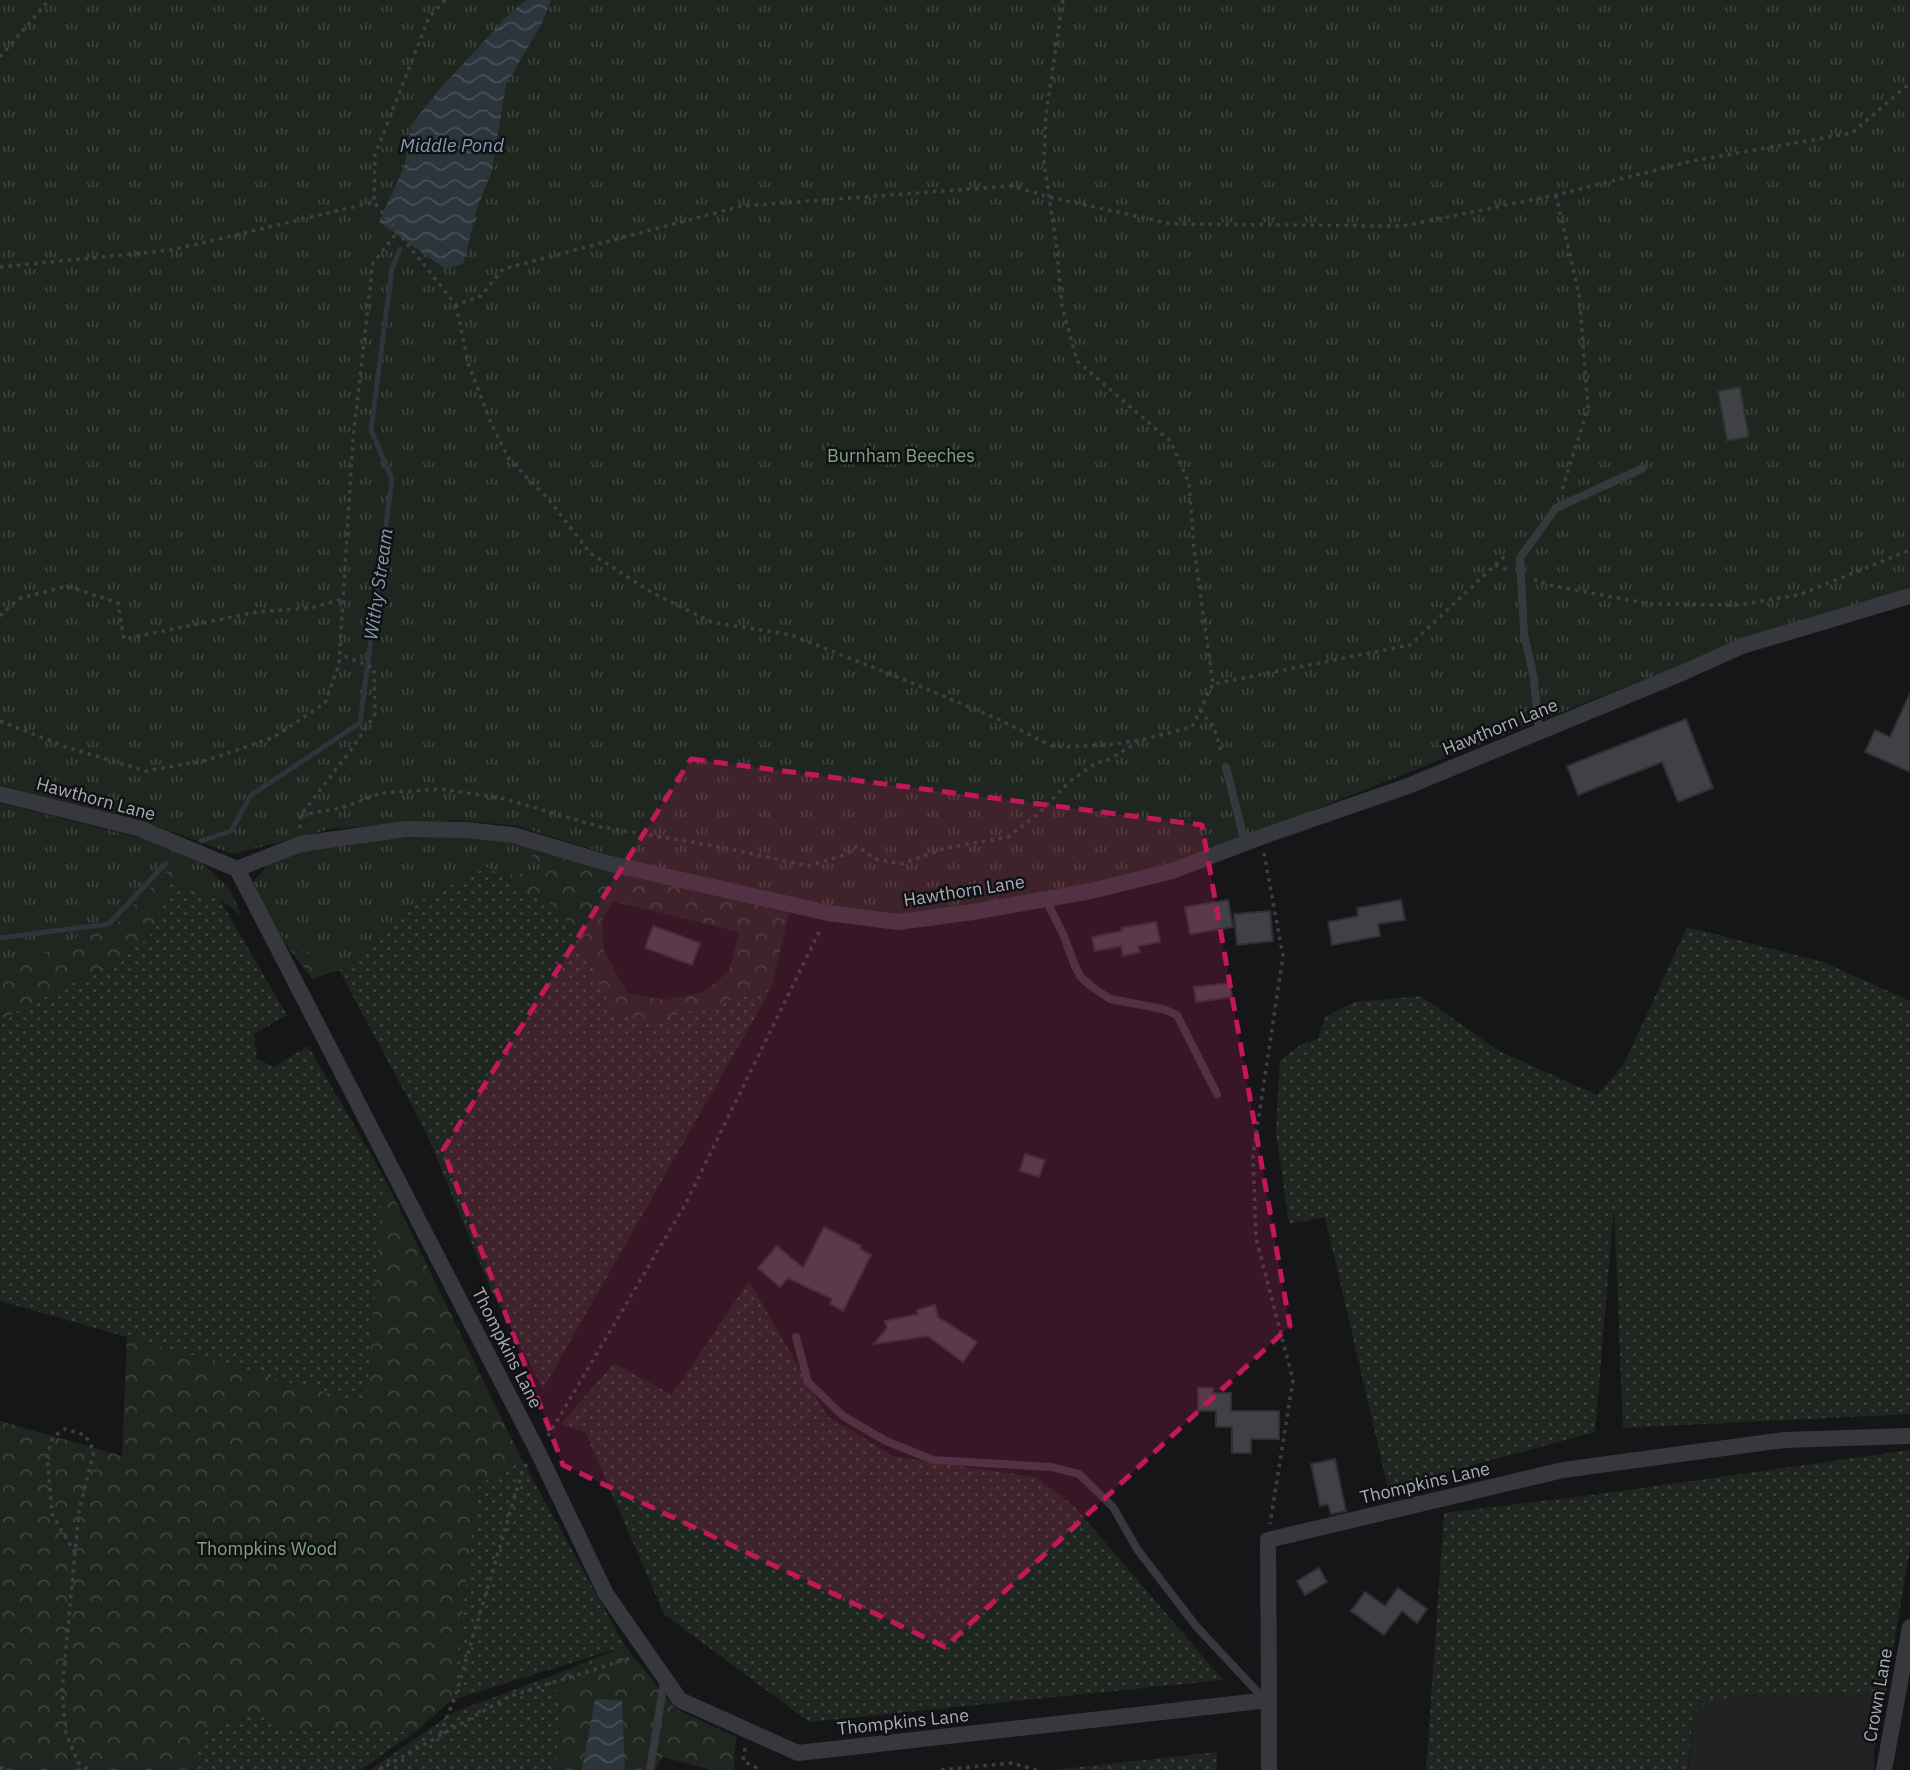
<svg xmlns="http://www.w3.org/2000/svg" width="1910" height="1770" font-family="'IBM Plex Sans',sans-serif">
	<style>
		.built { fill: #222225 }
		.grass { fill: url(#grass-dots) }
		.forest { fill: url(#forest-crowns); fill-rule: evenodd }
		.park { fill: url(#park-tufts) }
		.water { fill: url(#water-waves) }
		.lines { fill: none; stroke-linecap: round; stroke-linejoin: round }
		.stream { stroke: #2c353c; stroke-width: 5 }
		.building { fill: #404145; stroke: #303034; stroke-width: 2 }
		.path { stroke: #3d3f44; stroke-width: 3.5; stroke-dasharray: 3.5 5; stroke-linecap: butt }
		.lane { stroke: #37383d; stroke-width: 8 }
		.street { stroke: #37383d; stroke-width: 16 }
		.marked { fill: #c2185b; fill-opacity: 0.2; stroke: #c2185b; stroke-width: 5; stroke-dasharray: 14 9; stroke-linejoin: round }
		.labels { text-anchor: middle; stroke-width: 5; stroke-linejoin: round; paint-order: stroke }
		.park-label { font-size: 18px; fill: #7fa381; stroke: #111113 }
		.street-label { font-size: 18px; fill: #a8adb8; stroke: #111113 }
		.water-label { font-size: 19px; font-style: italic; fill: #7f9bb3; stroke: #111113 }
	</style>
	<defs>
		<pattern id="grass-dots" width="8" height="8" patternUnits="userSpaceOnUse" patternTransform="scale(1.75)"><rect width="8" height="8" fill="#1e261f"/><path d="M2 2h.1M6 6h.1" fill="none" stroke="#3c433d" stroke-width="1.8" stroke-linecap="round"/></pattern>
		<pattern id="forest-crowns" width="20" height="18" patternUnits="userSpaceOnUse" patternTransform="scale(1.75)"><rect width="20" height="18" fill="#1e261f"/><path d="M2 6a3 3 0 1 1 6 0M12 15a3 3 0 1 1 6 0" fill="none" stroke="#3c433d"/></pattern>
		<pattern id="park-tufts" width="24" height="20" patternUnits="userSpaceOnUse" patternTransform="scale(1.75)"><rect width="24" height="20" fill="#1e261f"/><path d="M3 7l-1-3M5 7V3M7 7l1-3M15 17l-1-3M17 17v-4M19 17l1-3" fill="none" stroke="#3c433d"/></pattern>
		<pattern id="water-waves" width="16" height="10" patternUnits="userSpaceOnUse" patternTransform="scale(1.75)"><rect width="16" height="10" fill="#2c353c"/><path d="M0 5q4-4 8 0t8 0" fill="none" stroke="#485056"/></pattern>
	</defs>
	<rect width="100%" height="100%" fill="#161618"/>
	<polygon class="built" points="1886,1691 1874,1751 1874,1770 1689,1770 1693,1715 1705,1703 1717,1698 1736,1696"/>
	<g class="grass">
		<polygon points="487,867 559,909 587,957 647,1023 771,989 543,1389 491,1290 427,1134 339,970 420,901"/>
		<polygon points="169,882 219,898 287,1015 254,1034 257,1059 274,1067 308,1046 384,1177 367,1405 0,1301 0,1020 104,967 149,938"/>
		<polygon points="1687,927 1823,962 1910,1001 1910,1414 1623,1428 1614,1207 1595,1432 1388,1488 1325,1217 1289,1224 1276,1133 1280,1060 1304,1043 1318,1039 1325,1017 1354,1002 1421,996 1499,1051 1597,1095 1624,1064"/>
		<polygon points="749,1281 827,1416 895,1457 1035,1477 1074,1506 1223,1680 809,1722 664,1614 585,1432 561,1424 614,1363 672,1395"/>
		<polygon points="1910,1450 1910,1549 1886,1691 1736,1696 1705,1703 1693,1715 1688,1770 1426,1770 1444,1513 1600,1494"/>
		<polygon points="522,1460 625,1646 452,1700 478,1485"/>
		<polygon points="554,1675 561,1717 554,1770 370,1770 454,1712"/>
		<polygon points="256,1714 292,1730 415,1732 360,1770 191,1770 206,1730"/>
		<polygon points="1217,1752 1217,1770 1054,1770"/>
	</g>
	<g class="forest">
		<polygon points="0,803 205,866 229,888 241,915 219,898 169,882 149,938 104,967 0,1020"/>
		<path d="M471,836L577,857L789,913L771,989L647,1023L613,1012L587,957L559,909L487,867L420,901L339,970L312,979L277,932ZM612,901L739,932L729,971L704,992L665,1000L627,993L604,951L602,921Z"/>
		<polygon points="384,1177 522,1460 478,1485 452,1700 415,1732 292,1730 256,1714 206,1730 191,1770 0,1770 0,1421 122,1456 127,1337 366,1404"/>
		<polygon points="625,1646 676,1709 736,1737 734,1770 713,1770 662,1757 656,1770 554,1770 561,1717 554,1675"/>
	</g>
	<g class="park">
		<polygon points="0,0 1910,0 1910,589 1858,607 1806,619 1730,646 1224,845 1135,876 924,916 869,913 825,907 620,858 517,826 457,820 331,829 233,854 144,822 0,785"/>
		<polygon points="0,803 172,846 205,866 229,888 241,915 194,879 166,871 114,927 79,936 16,968 0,980"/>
		<polygon points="471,836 518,842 549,873 506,874 486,867 420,901 339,970 326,968 277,932 251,884 267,866 288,855 359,839"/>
	</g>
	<g class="water">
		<polygon points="527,0 551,0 542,23 506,85 492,170 477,209 463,264 445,269 379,222 405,165 411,125 439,90 511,12"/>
		<polygon points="595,1699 622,1700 625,1770 582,1770"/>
	</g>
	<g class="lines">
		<g class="stream">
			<polyline points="201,841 231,831 251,795 360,723 392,479 371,430 392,268 400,249"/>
			<polyline points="0,938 109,924 166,863"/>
		</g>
	</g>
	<g class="building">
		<polygon points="1740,387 1749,437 1727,441 1718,391"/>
		<polygon points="1910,693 1910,772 1865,752 1875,730 1890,737"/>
		<polygon points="1686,719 1713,788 1678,802 1662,762 1578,795 1567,766"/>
		<polygon points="1228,900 1233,927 1190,934 1185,907"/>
		<polygon points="1401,900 1405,920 1378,924 1380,936 1332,945 1328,922 1358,916 1357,908"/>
		<polygon points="1270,911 1273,941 1237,945 1234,914"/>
		<polygon points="1156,922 1160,942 1138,946 1140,952 1123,956 1121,946 1095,951 1092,937 1122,931 1121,928"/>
		<polygon points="653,926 700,943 692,965 645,948"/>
		<polygon points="1230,983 1232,997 1196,1002 1194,987"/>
		<polygon points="1025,1154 1045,1160 1039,1177 1020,1171"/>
		<polygon points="824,1227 861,1246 860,1249 871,1255 843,1311 830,1304 832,1299 788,1278 780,1287 758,1268 777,1246 803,1268"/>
		<polygon points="935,1305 938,1317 977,1342 963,1362 928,1336 874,1344 887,1328 885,1321 918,1314 917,1310"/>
		<polygon points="1198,1388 1213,1388 1213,1393 1231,1393 1231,1411 1279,1411 1279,1439 1251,1439 1251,1453 1232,1453 1232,1427 1216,1427 1216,1411 1198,1411"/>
		<polygon points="1335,1459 1346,1511 1331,1514 1328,1504 1320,1506 1311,1464"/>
		<polygon points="1319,1568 1327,1582 1305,1595 1297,1581"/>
		<polygon points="1398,1588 1427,1609 1417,1623 1402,1611 1384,1635 1351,1611 1365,1592 1385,1606"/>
	</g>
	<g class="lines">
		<g class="path">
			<polyline points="445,0 429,17 375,155 374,202 456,305 481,296 503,269 742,206 1012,186 1049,197 1172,224 1403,226 1556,195 1692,161 1852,133 1910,83"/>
			<polyline points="1063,0 1046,114 1044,162 1057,250 1062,306 1077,361 1170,441 1189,483 1194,549 1213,684"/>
			<polyline points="0,57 49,0"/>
			<polyline points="1556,195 1579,294 1588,408 1562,490"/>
			<polyline points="0,267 172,250 374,202"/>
			<polyline points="456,305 469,366 492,425 509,459 550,501 590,553 653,593 711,622 791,635 905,680 998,719 1054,747 1107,745 1141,740 1192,727 1213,684 1410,645 1508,553"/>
			<polyline points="1495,565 1510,571"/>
			<polyline points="1534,579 1549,585 1650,604 1737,605 1799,595 1910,550"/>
			<polyline points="0,616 18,599 67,586 118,603 124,639 257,612 310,608 343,599"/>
			<polyline points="1200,710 1214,727 1222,755"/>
			<polyline points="0,721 66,747 146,771 208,760 274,737 325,703 339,664 353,439 373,263 398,231"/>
			<polyline points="301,815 341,808 381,793 441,789 501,798 601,827 721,847 808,866 848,854 857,846 876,859 901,864 946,848 1008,837 1040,812 1070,781 1096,763 1108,760 1137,743"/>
			<polyline points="300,828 301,815 354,746 375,714 374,668 340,654"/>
			<polyline points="1264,853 1283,956 1253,1155 1256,1238 1293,1380 1270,1524"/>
			<polyline points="548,1436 686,1203 821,928"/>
			<polyline points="75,1553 52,1514 47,1455 53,1437 65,1429 85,1435 94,1451 79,1511 62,1690 66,1733 78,1762 89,1770"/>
			<polyline points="440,1734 455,1697 523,1469 527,1464"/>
			<polyline points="745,1748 743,1761 761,1770"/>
			<polyline points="0,1767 5,1770"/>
			<polyline points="379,1770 510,1696 631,1658"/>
			<polyline points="941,1770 1011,1763 1037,1770"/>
		</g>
		<g class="lane">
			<polyline points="1539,731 1534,679 1524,633 1520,558 1556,508 1643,468"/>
			<polyline points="1226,767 1245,843"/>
			<polyline points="1045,898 1063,934 1075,966 1081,977 1092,987 1110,999 1163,1009 1177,1015 1217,1094"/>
			<polyline points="796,1337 808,1382 843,1416 886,1441 933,1460 1052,1467 1079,1474 1113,1507 1137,1549 1196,1626 1265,1700"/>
			<polyline points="650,1770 664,1681"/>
		</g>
		<g class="street">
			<polyline points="0,794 141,829 237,869 300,844 406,829 467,830 513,835 607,863 828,913 898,922 973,912 1091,891 1172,871 1261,837 1408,786 1682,673 1742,646 1910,596"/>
			<polyline points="237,869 538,1452 606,1594 680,1700 798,1753 1269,1700 1268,1540 1563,1470 1784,1440 1910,1436"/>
			<polyline points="1269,1700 1269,1770"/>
			<polyline points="1884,1770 1910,1627"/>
		</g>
	</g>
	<path class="marked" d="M691,759L1202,825L1290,1326L945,1647L563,1465L443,1150Z"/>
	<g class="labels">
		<g class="park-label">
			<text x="901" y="462">Burnham Beeches</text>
			<text x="267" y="1555">Thompkins Wood</text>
		</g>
		<g class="street-label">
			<text transform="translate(1500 727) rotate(-22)" y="6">Hawthorn Lane</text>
			<text transform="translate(96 799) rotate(15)" y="6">Hawthorn Lane</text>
			<text transform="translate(964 891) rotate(-9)" y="6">Hawthorn Lane</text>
			<text transform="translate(507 1348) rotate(63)" y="6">Thompkins Lane</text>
			<text transform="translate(1425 1483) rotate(-13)" y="6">Thompkins Lane</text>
			<text transform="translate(1878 1695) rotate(-80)" y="6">Crown Lane</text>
			<text transform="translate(903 1722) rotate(-6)" y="6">Thompkins Lane</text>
		</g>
		<g class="water-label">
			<text x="452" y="152">Middle Pond</text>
			<text transform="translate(378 584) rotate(-82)" y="7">Withy Stream</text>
		</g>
	</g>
</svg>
